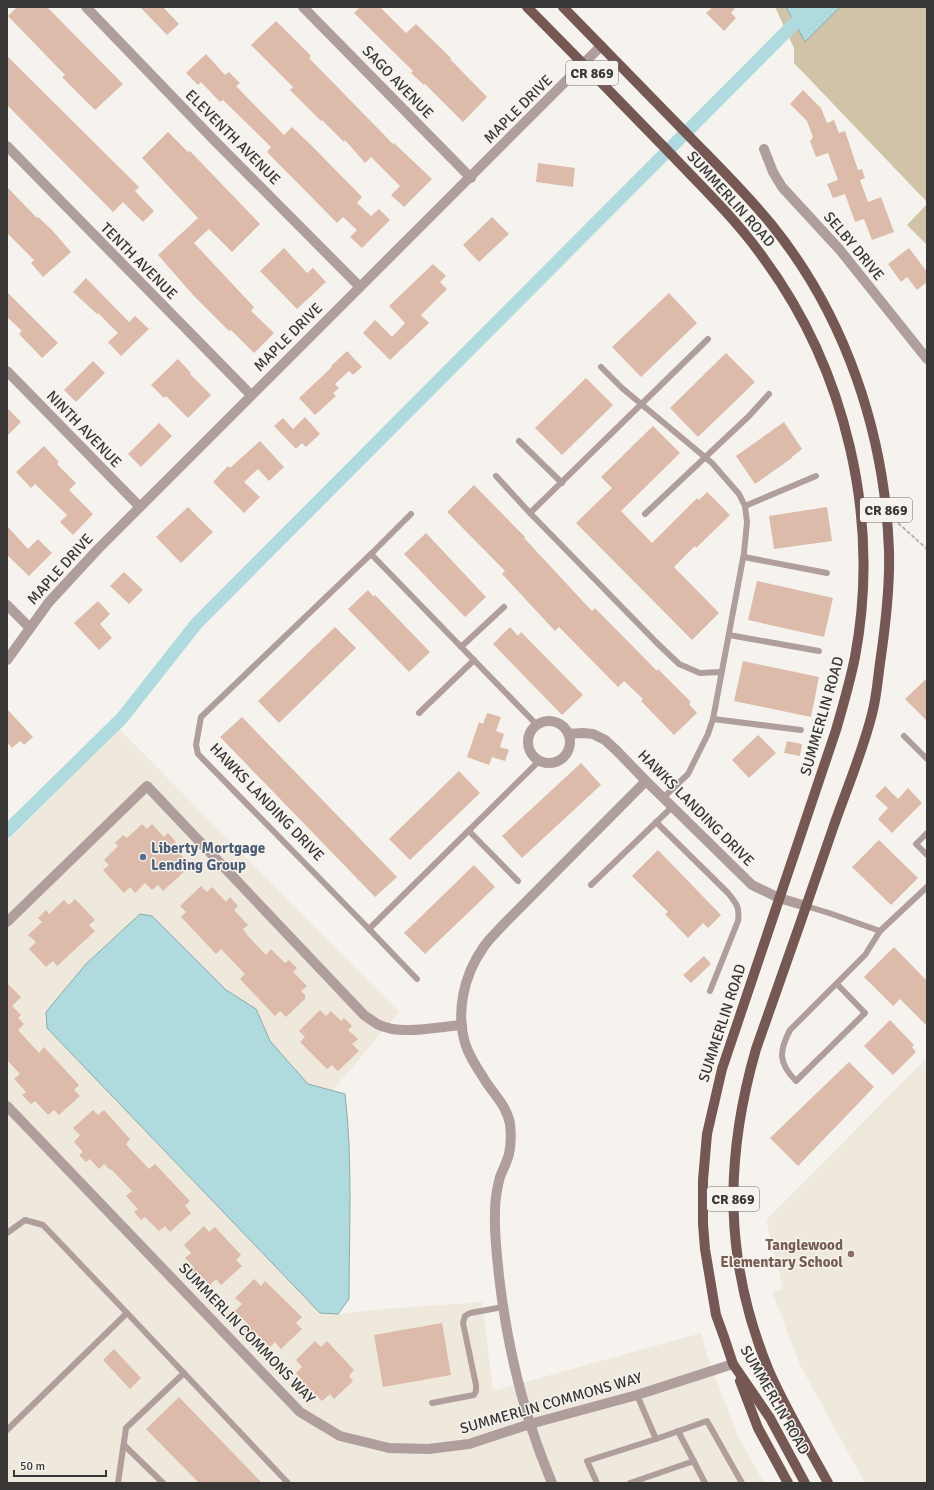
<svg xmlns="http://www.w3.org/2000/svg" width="934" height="1490" font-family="Signika,sans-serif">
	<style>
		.built { fill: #efe8dc }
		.green { fill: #d1c3a7 }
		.water { fill: #afdbdf; stroke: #8baaac }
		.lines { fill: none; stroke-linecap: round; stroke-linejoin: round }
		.canal { stroke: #afdbdf; stroke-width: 13 }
		.building { fill: #dba }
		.path { stroke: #b6b4b0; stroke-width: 2; stroke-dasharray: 4 2; stroke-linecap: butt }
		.lane { stroke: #af9e9b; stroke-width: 6 }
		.street { stroke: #af9e9b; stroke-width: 10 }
		.primary { stroke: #755853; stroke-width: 10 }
		.service-dot { fill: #5c6f8a; stroke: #f6f3ee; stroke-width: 1.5 }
		.education-dot { fill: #8d6e63; stroke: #f6f3ee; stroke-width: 1.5 }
		.labels { text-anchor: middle; stroke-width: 3; stroke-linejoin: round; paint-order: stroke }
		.shield { fill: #f6f3ee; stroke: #716f6c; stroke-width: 1 }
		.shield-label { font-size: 14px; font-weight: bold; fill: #383735 }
		.street-label { font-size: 15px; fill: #383735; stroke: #f6f3ee }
		.service-label { font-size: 15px; font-weight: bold; fill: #4e5e75; stroke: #f6f3ee; text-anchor: start }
		.education-label { font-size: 15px; font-weight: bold; fill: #785e54; stroke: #f6f3ee; text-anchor: end }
	</style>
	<rect width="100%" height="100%" fill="#f6f3ee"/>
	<g class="built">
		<polygon points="117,727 399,1012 332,1091 308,1084 270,1041 256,1009 226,990 152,916 338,1314 383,1309 482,1302 493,1391 701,1333 708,1358 738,1436 764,1483 7,1483 7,841 46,803"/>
		<polygon points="927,1058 927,1483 865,1483 801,1367 772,1292 783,1289 766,1220"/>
	</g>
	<g class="green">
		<polygon points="775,7 927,7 927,202 794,63 794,48"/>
		<polygon points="927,204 927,245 907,225"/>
	</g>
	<g class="water">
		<polygon points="786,7 840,7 805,42"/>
		<path d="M140,914L152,916L226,990L256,1009L270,1041L308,1084L345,1094C353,1162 349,1231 349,1299L338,1314L320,1313L47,1028L46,1012L86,964Z"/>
	</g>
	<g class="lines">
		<polyline class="canal" points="7,831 122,718 197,623 811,7"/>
	</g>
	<g class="building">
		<polygon points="17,7 47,7 123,84 95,110 62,77 65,75 8,16"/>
		<polygon points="140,7 163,7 179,24 167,35"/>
		<polygon points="360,7 380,7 406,33 416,24 451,58 450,59 487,97 463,122 425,84 424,85 411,73 413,71 354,13"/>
		<polygon points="713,7 736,7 731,13 736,18 724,31 706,13"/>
		<polygon points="276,21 311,56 309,58 393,144 394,143 432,179 404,207 391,195 400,186 371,157 365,163 345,140 344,142 322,120 321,121 290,90 293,87 251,45"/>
		<polygon points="206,54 225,75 229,72 240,83 236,86 284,135 292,127 312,146 362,197 357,203 371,216 379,209 390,220 362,248 350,237 357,230 343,217 337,223 267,152 271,147 223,100 220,102 201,82 198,85 186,73"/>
		<polygon points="7,56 139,187 135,191 154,211 143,222 123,202 113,212 7,105"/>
		<polygon points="803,90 821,108 827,123 834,120 839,133 845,131 858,170 862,169 865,178 860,180 868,202 881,197 894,232 872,240 864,219 855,222 845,194 833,198 827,184 838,180 828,153 816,157 810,141 813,137 807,121 790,104"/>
		<polygon points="168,132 188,152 190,151 260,224 232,252 209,229 194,243 254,307 251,311 274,333 254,353 231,330 229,331 193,295 158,255 198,218 142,158"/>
		<polygon points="538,163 575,168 573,187 536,182"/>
		<polygon points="7,187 37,218 38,217 52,230 71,252 43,277 31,263 34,260 7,233"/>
		<polygon points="492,217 509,234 479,262 463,245"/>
		<polygon points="284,248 307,273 313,268 326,282 297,309 260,271"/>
		<polygon points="909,248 927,272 927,282 917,290 907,277 901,282 888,264"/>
		<polygon points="433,264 446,276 440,282 447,289 421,315 429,323 390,360 363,333 375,320 392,337 405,323 389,306"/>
		<polygon points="86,278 129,322 135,316 149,329 121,356 108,342 118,333 98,313 97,314 73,292"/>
		<polygon points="7,292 58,343 42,358 19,334 22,331 7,317"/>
		<polygon points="669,293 697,323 641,377 612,347"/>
		<polygon points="347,351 362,367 353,375 349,371 335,384 339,388 333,393 336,396 315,415 299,398 332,367 331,366"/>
		<polygon points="726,353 755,382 698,437 670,408"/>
		<polygon points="178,359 191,373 190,374 211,395 188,418 166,396 164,398 151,385"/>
		<polygon points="93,361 105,373 76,402 64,390"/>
		<polygon points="586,378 613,405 562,455 535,428"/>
		<polygon points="7,408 21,422 7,436"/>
		<polygon points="305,417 320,434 306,447 302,443 296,449 274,426 283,418 293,429"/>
		<polygon points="784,422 802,449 792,457 792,458 755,484 736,456"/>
		<polygon points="159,423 172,436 141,467 128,454"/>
		<polygon points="653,426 680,453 621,511 652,543 697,498 699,500 707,492 730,515 696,548 695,546 674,567 719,613 692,640 576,523 612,488 601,477"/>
		<polygon points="260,441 284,467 269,481 258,469 244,482 260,497 244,513 213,482 228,466 230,468"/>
		<polygon points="44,446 59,462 57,464 76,483 69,490 93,514 73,535 60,522 67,515 35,484 31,488 16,472"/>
		<polygon points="474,485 525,537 524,538 592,611 595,608 657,671 658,669 691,702 689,704 697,713 674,735 641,701 643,699 624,681 618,687 559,627 555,631 502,574 505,571 447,512"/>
		<polygon points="188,507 213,532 181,563 156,537"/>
		<polygon points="827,507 832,541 774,549 769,516"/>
		<polygon points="7,526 28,549 38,539 52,553 29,576 7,555"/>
		<polygon points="426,533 486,597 465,617 404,554"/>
		<polygon points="124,572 143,590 129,604 110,586"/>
		<polygon points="757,581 833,598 824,637 748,620"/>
		<polygon points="368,590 373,596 375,595 430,652 409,672 348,609"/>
		<polygon points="98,601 110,614 100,624 112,638 99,650 74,623"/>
		<polygon points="335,627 356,648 279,723 258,701"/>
		<polygon points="510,627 518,636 521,632 583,695 562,715 493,644"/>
		<polygon points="743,661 819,677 811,717 734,701"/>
		<polygon points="927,678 927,721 905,699"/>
		<polygon points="7,709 33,737 24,745 20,741 12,748 7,742"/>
		<polygon points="487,713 501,717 496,731 504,734 500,747 509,750 505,761 492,757 489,765 467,757 479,722 483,724"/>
		<polygon points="242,717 397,877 375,897 220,737"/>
		<polygon points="758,735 776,753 749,778 732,760"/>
		<polygon points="787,741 802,744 800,756 784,753"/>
		<polygon points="581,763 601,785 522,858 502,836"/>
		<polygon points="459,771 480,793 410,860 389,839"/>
		<polygon points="885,786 898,799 908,788 922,803 892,833 878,819 888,808 875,796"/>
		<polygon points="142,824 147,829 152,824 164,837 168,833 176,842 172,845 185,859 180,863 186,870 163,891 158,885 152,890 145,883 135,893 130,887 124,893 103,870 109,865 104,860 118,846 115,843 123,835 127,838"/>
		<polygon points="879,840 918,878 891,905 852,867"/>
		<polygon points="658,850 721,915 708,928 703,923 688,938 665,914 668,912 632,876"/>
		<polygon points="474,865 495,887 425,954 404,933"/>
		<polygon points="201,886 207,892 212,887 226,902 230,897 238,906 234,910 248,925 243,929 248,936 266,955 271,949 285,963 289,960 297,968 293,972 307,986 301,991 305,995 305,999 286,1017 280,1011 275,1016 240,979 245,974 221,949 216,954 181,917 186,912 180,906"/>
		<polygon points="75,899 95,920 89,925 95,931 57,966 53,961 46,967 29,949 36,942 28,935 42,922 38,918 46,910 49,914 64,900 69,905"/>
		<polygon points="894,947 927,981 927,1026 900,999 893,1006 864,977"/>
		<polygon points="704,956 711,964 691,983 683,975"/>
		<polygon points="7,983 21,997 12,1006 21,1015 18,1018 24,1024 18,1030 39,1053 44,1047 79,1085 74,1090 80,1096 59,1115 54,1110 48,1115 35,1101 31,1104 22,1095 26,1092 14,1079 20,1074 7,1060"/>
		<polygon points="320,1010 326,1016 331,1011 341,1021 344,1018 352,1026 348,1030 358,1039 352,1044 359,1051 338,1071 332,1065 327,1069 300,1042 305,1037 299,1031"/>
		<polygon points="890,1020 914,1045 912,1047 916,1052 893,1075 864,1046"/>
		<polygon points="849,1062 874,1087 798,1166 770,1138"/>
		<polygon points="93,1110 98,1115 104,1110 130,1139 126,1144 131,1150 149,1169 155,1164 190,1201 185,1206 191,1213 170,1232 165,1226 159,1231 145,1217 141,1220 134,1212 138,1209 126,1196 132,1191 111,1169 110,1170 104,1164 99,1169 90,1159 86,1162 79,1155 83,1152 74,1142 80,1135 73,1128"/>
		<polygon points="204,1226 209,1232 215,1227 241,1255 236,1260 242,1266 221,1285 216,1279 210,1285 200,1275 197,1278 189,1270 193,1266 185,1258 191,1253 184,1245"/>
		<polygon points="254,1279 261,1286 265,1281 302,1317 296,1323 302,1329 281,1349 275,1342 270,1347 256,1333 252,1336 244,1329 248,1324 235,1311 242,1304 235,1298"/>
		<polygon points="442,1323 451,1375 383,1387 374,1335"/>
		<polygon points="315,1341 321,1347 327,1341 354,1370 349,1376 353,1381 334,1399 330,1394 322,1401 313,1392 309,1396 299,1385 303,1381 296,1373 302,1367 296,1360"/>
		<polygon points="114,1349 141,1378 130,1389 103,1360"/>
		<polygon points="179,1397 262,1483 199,1483 146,1429"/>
	</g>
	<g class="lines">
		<polyline class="path" points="898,523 927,549"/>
		<g class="lane">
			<polyline points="708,339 530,513 657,643 679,664 700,673 721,672"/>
			<polyline points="601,367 622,388 712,463 739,494 745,506 747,522 744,553 713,719 708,734 688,774 663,798"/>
			<polyline points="519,441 562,483"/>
			<polyline points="496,476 530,513"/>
			<polyline points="745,506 816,476"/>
			<polyline points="645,514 749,416 769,394"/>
			<polyline points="371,554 411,514"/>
			<polyline points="744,557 827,573"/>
			<polyline points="729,635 819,651"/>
			<polyline points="461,647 504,607"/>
			<polyline points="419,713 474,660"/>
			<polyline points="713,719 801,730"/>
			<polyline points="537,725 371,554 201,717 196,745 198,754 369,929 539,761"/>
			<polyline points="904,736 927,759"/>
			<path d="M656,822L728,893C736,903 740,907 738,921L710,991"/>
			<polyline points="469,831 518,881"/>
			<polyline points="927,833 916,844 927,855"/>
			<polyline points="591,885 672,807"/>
			<polyline points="806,906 829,913 880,931 927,887"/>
			<polyline points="369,929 417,979"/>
			<path d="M837,984L865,1013L796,1081C778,1063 779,1051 790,1030L865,955L880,931"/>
			<polyline points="7,1233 25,1220 43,1225 127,1313"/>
			<polyline points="637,1395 656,1439 707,1421 742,1483"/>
			<polyline points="432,1403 474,1395 476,1391 476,1385 463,1323 465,1316 470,1313 503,1307"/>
			<polyline points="7,1430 127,1313 288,1483"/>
			<polyline points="678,1431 705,1483"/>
			<polyline points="124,1445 163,1483"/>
			<polyline points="118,1483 126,1428 184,1373"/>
			<polyline points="597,1483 587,1461 656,1439"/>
			<polyline points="630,1483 694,1461"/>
		</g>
		<g class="street">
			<polyline points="86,7 213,139 360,287"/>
			<polyline points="303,7 471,178"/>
			<polyline points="7,146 251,395"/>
			<polyline points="764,149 773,172 782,187 840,250 927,359"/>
			<polyline points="7,371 139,506"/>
			<polyline points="7,605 30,628"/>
			<polyline points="7,660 49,602 98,549 601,46"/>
			<circle cx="549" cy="742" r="21"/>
			<polyline points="568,734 583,733 593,734 605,740 616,750 646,781 752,885 779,898 806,906"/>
			<path d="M7,922L147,786L364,1015C368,1018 373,1021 377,1024C400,1036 437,1027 462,1025"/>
			<polyline points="7,1106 300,1412 340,1436 389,1448 428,1449 469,1444 530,1424 637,1395 733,1364"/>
			<path d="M552,1483C524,1417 507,1346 499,1276C497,1255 494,1234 495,1212C495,1201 497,1188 500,1177C503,1169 507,1162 509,1154C511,1145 511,1133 510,1124C507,1105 492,1093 483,1077C477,1068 470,1057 466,1046C455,1013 464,975 483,948C488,940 495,934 501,927L646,781"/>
		</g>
		<g class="primary">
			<path d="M527,7C574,54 620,102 666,149C699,184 734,217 762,256C846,369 881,518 855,657C850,682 843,706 836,730L722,1069L707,1134L703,1180V1224L705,1249L716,1315L724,1337L733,1364L770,1418L805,1483"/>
			<path d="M563,7C604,49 645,91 686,133C715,163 745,192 771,224C845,315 885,433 889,551C890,586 886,621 881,656C878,675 877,696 872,714C862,754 845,793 832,831C807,904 782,976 756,1049C724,1160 724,1262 769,1371C786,1410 808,1446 828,1483"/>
			<polyline points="740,1381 758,1428 788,1483"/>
		</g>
	</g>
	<circle class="service-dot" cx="143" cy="857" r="4"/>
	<circle class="education-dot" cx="851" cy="1254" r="4"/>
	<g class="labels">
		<g class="shield">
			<rect x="566" y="61" width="52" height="24" rx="3"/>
			<rect x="860" y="498" width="52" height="24" rx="3"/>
			<rect x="707" y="1187" width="52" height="24" rx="3"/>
		</g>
		<g class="shield-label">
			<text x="592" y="78">CR 869</text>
			<text x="886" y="515">CR 869</text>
			<text x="733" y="1204">CR 869</text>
		</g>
		<g class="street-label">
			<text transform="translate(398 82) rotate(46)" y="5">SAGO AVENUE</text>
			<text transform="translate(518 109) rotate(-45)" y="5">MAPLE DRIVE</text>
			<text transform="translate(233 137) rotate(45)" y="5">ELEVENTH AVENUE</text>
			<text transform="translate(731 199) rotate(48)" y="5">SUMMERLIN ROAD</text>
			<text transform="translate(854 246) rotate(50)" y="5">SELBY DRIVE</text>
			<text transform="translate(139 261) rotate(45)" y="5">TENTH AVENUE</text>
			<text transform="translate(288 337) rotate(-45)" y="5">MAPLE DRIVE</text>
			<text transform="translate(84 429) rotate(46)" y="5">NINTH AVENUE</text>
			<text transform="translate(60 569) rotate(-48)" y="5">MAPLE DRIVE</text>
			<text transform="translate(822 716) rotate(-74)" y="5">SUMMERLIN ROAD</text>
			<text transform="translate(267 802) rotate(46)" y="5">HAWKS LANDING DRIVE</text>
			<text transform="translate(696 808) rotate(45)" y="5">HAWKS LANDING DRIVE</text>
			<text transform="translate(722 1023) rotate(-72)" y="5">SUMMERLIN ROAD</text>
			<text transform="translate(247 1333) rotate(46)" y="5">SUMMERLIN COMMONS WAY</text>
			<text transform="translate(775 1400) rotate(60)" y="5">SUMMERLIN ROAD</text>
			<text transform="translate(551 1403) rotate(-16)" y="5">SUMMERLIN COMMONS WAY</text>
		</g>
		<g class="service-label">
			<text x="151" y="853">Liberty Mortgage<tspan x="151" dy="17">Lending Group</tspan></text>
		</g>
		<g class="education-label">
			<text x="843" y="1250">Tanglewood<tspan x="843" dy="17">Elementary School</tspan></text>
		</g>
	</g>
	<rect width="934" height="1490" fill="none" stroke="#383735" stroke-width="16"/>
	<path d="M14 1470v6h92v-6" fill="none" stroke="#383735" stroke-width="2"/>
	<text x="20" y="1470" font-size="12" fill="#383735" stroke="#f6f3ee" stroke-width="3" paint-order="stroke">50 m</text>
</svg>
